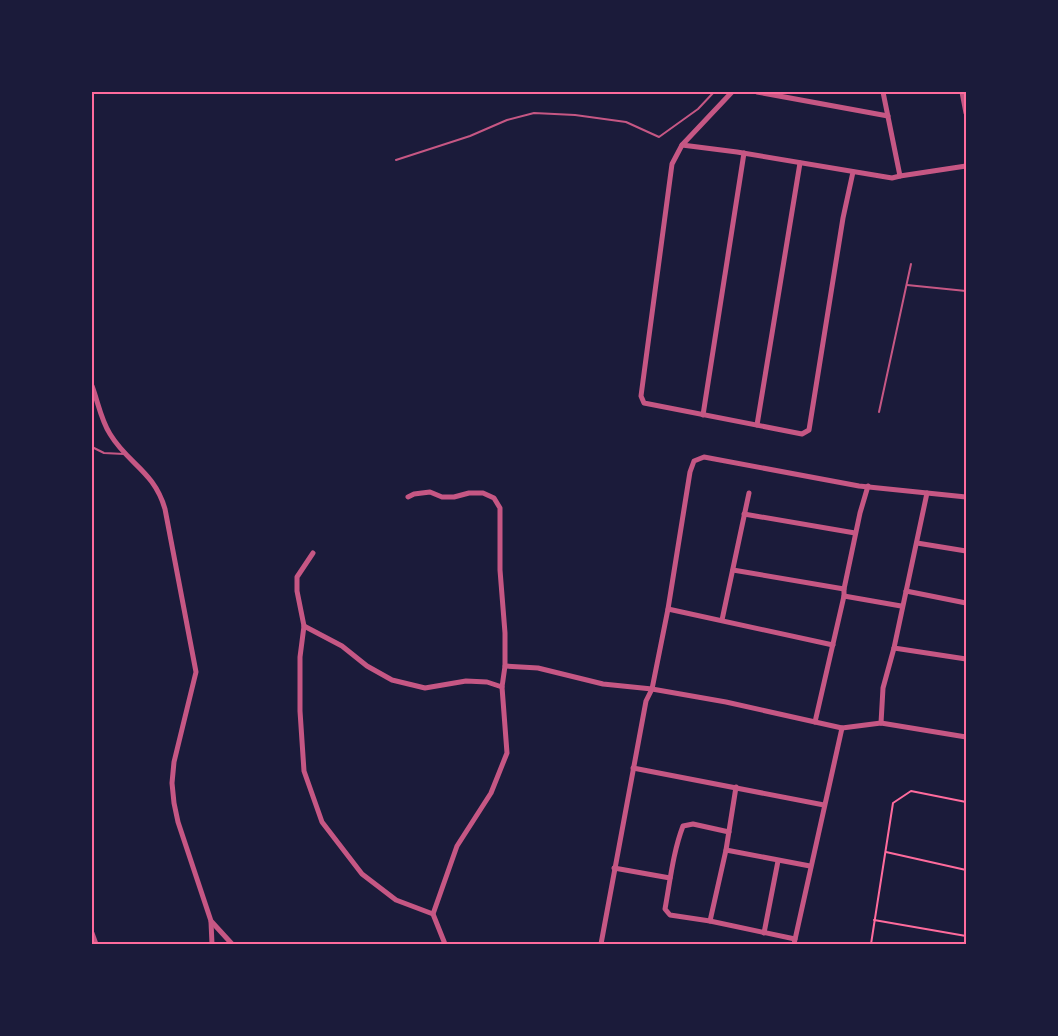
<svg xmlns="http://www.w3.org/2000/svg" width="1058" height="1036" font-family="Karla,sans-serif">
	<style>
		.lines { fill: none; stroke-linecap: round; stroke-linejoin: round }
		.path { stroke: #ff6b9d; stroke-width: 2 }
		.service { stroke: #c65784; stroke-width: 2 }
		.minor { stroke: #c65784; stroke-width: 5 }
		.neatline { fill: none; stroke: #ff6b9d; stroke-width: 2 }
	</style>
	<rect width="100%" height="100%" fill="#1b1b3a"/>
	<g class="lines">
		<g class="path">
			<polyline points="886,852 966,870"/>
			<polyline points="874,920 966,936"/>
			<polyline points="871,944 893,803 911,791 966,802"/>
		</g>
		<g class="service">
			<polyline points="396,160 470,136 507,120 534,113 575,115 626,122 659,137 698,109 714,92"/>
			<polyline points="907,285 966,291"/>
			<polyline points="879,412 911,264"/>
			<polyline points="92,447 104,453 124,454"/>
		</g>
		<g class="minor">
			<polyline points="732,92 682,145 672,164 641,396 644,403 802,434 809,430 843,218 853,172"/>
			<polyline points="757,92 888,116"/>
			<polyline points="962,92 966,113"/>
			<polyline points="682,145 737,152 892,178 900,176 883,92"/>
			<polyline points="900,176 966,166"/>
			<path d="M92,386C98,402 101,420 110,434C128,464 154,471 165,509L196,672L174,762L172,783L174,803L178,822L211,921L232,944"/>
			<polyline points="703,415 744,153"/>
			<polyline points="757,425 800,163"/>
			<polyline points="408,497 414,494 430,492 442,497 454,497 469,493 483,493 494,498 500,508 500,570 505,633 505,666 502,687 507,753 491,793 457,846 433,914 445,944"/>
			<polyline points="744,514 855,533"/>
			<polyline points="917,543 966,551"/>
			<polyline points="313,553 297,577 297,591 304,626 300,657 300,711 304,771 322,822 362,874 396,900 433,914"/>
			<polyline points="733,570 844,589"/>
			<polyline points="906,591 966,603"/>
			<polyline points="844,596 901,606"/>
			<polyline points="668,609 833,645"/>
			<polyline points="722,620 749,493"/>
			<polyline points="304,626 342,646 367,666 392,680 425,688 466,681 487,682 502,687"/>
			<polyline points="894,648 966,659"/>
			<polyline points="505,666 538,668 603,684 652,689 726,702 842,728 881,723 966,737"/>
			<polyline points="815,722 844,596 844,589 860,513 868,486"/>
			<polyline points="881,723 883,688 894,648 927,493"/>
			<polyline points="633,768 824,805"/>
			<path d="M729,832L693,824L683,826C673,852 670,882 665,909L670,915L710,921L795,939"/>
			<polyline points="726,850 810,866"/>
			<polyline points="614,868 670,878"/>
			<polyline points="710,921 726,850 736,787"/>
			<polyline points="211,922 212,944"/>
			<polyline points="92,933 96,944"/>
			<polyline points="764,933 778,861"/>
			<polyline points="601,944 646,701 652,689 668,609 690,472 694,461 704,457 859,486 966,497"/>
			<polyline points="794,944 842,728"/>
		</g>
	</g>
	<rect width="1058" height="1036" fill="none" stroke="#1b1b3a" stroke-width="186"/>
	<rect x="93" y="93" width="872" height="850" class="neatline"/>
</svg>
